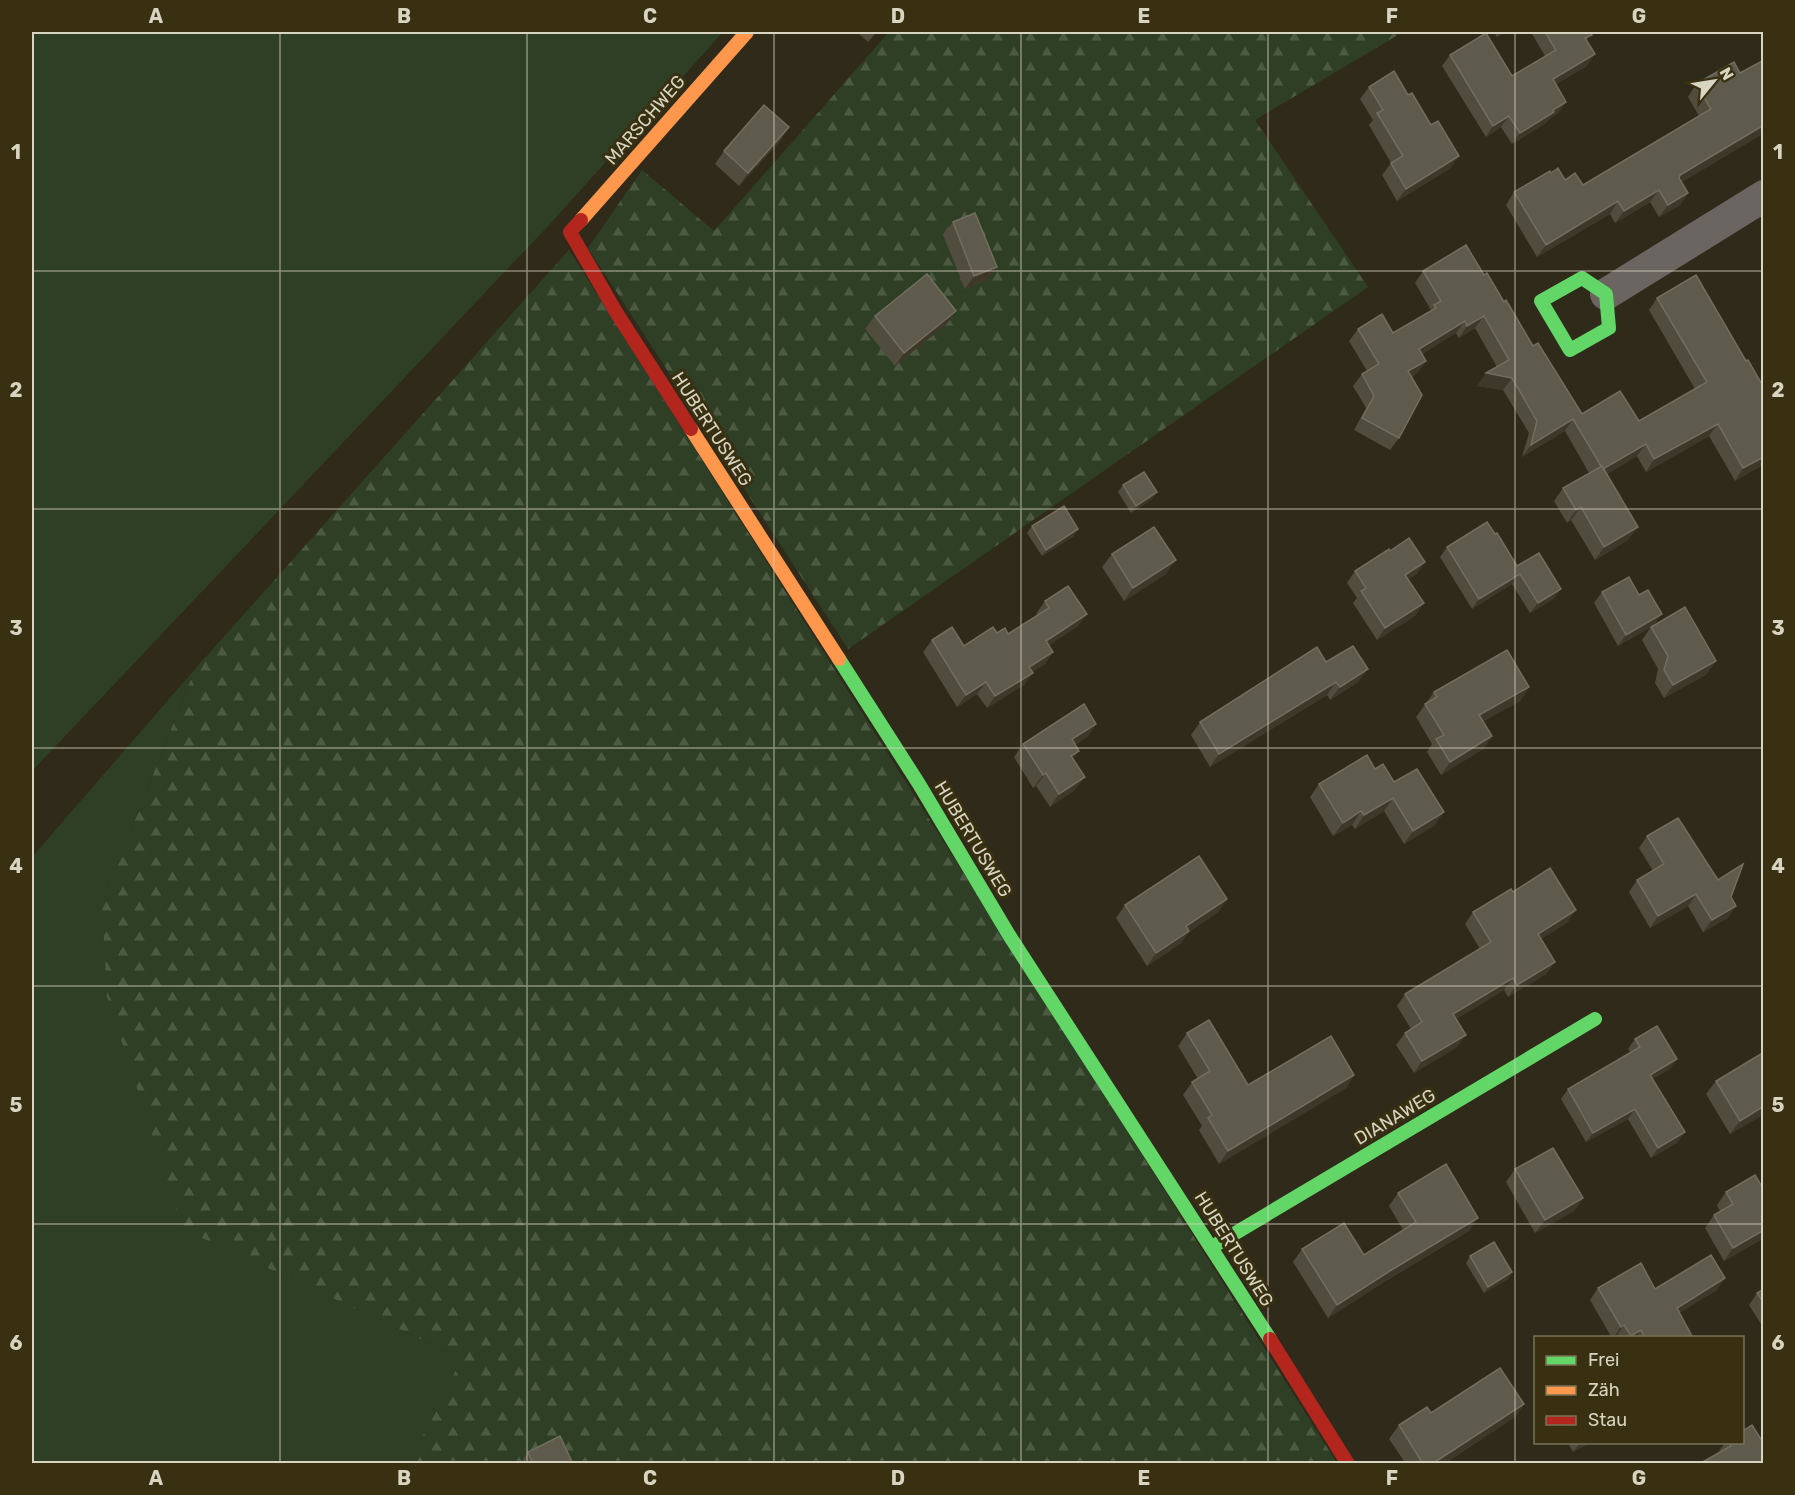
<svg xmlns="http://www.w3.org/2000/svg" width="1795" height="1495" font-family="Rubik,sans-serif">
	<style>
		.grass { fill: #2f3f26 }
		.forest { fill: url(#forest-firs) }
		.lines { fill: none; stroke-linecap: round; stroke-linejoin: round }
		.street { stroke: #6a6561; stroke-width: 32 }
		.fast { stroke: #63d668; stroke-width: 14 }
		.slow { stroke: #ff974d; stroke-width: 14 }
		.jam { stroke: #b3261e; stroke-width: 14 }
		.wall { fill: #504c3e }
		.shaded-wall { fill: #3d3829 }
		.building { fill: #5f5b4c; stroke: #726e5f; stroke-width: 1.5 }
		.grid { fill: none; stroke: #d8d4c2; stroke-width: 1.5; stroke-opacity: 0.55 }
		.labels { text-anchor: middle; stroke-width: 6; stroke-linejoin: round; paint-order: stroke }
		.street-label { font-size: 18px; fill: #d8d4c2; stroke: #383010 }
		.neatline { fill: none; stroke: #d8d4c2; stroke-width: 2 }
		.grid-label { font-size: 20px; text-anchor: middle; font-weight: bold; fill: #d8d4c2 }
	</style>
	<defs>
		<pattern id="forest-firs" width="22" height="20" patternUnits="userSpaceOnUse" patternTransform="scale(1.5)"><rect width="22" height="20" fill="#2f3f26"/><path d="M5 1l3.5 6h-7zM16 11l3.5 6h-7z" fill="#4c5a44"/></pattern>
	</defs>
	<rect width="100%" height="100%" fill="#2f2a19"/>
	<g class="grass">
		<polygon points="32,32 723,32 550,224 32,771"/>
		<polygon points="195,669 102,903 183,1229 462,1358 409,1463 32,1464 32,857"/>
	</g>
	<g class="forest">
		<polygon points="889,32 1403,32 1255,120 1368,287 848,649 588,248 642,170 714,231"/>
		<polygon points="569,250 1337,1463 409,1463 462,1358 183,1229 107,997 102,903 195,669"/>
	</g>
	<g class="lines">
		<polyline class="street" points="1606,294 1764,196"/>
		<g class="fast">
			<polygon points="1582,278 1606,294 1609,328 1570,350 1541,301"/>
			<polyline points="839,659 919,784 1009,935 1270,1339"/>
			<polyline points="1212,1247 1595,1019"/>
		</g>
		<g class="slow">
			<polyline points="581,220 747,32"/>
			<polyline points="691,429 839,659"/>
		</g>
		<g class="jam">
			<polyline points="581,220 570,232 616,312 691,429"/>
			<polyline points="1270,1339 1348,1464"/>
		</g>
	</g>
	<g class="wall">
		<polygon points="857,32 877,32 868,42"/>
		<polygon points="1494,32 1507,32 1497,37"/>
		<polygon points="1531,32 1589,32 1587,41 1587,66 1556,84 1566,102 1558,113 1549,119 1546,123 1512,144 1501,127 1486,137 1442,66 1450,55 1512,76 1545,56"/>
		<polygon points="1764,60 1764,133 1682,182 1688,193 1680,205 1659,217 1650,202 1615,223 1610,214 1537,257 1506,205 1514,192 1551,173 1565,180 1583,185 1699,116 1688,97 1696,84 1740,73"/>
		<polygon points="1369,87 1451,168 1397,201 1382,175 1391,163 1369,125 1373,120 1360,99"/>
		<polygon points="789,127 780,141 739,186 715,164 724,151"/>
		<polygon points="953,222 988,280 965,289 943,235"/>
		<polygon points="1423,271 1484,275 1504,302 1533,346 1582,414 1639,421 1695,389 1649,310 1657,298 1746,361 1764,388 1764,464 1735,481 1709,436 1646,472 1637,456 1607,474 1628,540 1595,560 1571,520 1567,523 1554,501 1563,488 1589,473 1565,431 1522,457 1529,433 1503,390 1477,386 1497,367 1475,328 1459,338 1456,333 1422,354 1426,361 1417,373 1412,377 1399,438 1390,450 1354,430 1366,408 1353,386 1362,374 1367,371 1349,341 1358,329 1393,333 1429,312 1431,310 1415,283"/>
		<polygon points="956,311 947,324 895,366 865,329 875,316"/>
		<polygon points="1123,485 1152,499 1131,513 1118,492"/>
		<polygon points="1032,526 1074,536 1042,556 1027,533"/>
		<polygon points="1495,534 1517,566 1561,589 1553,599 1530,613 1512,584 1472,609 1440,557 1447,547"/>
		<polygon points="1112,554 1166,574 1124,601 1102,567"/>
		<polygon points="1355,571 1417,574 1408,579 1416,615 1377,640 1353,603 1357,598 1347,583"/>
		<polygon points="1602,592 1654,625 1618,646 1594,603"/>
		<polygon points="1045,601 1078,626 1049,645 1053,652 1045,664 1032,672 1024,685 987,708 977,694 957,707 923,652 932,640 964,646 1008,634 1038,615 1036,614"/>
		<polygon points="1651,627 1707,674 1664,698 1655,683 1658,669 1642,640"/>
		<polygon points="1326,662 1368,669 1358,682 1330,700 1327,695 1210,767 1191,735 1200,722"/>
		<polygon points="1529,687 1520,701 1483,721 1492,736 1483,749 1441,775 1427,752 1432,744 1416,717 1434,692"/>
		<polygon points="1096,724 1087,737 1075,745 1073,759 1075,790 1050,807 1036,786 1033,788 1014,757 1023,744"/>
		<polygon points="1375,769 1394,782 1435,825 1404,844 1384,811 1355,829 1352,825 1333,836 1310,797 1319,784"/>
		<polygon points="1647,836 1718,880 1731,897 1728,918 1703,932 1688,906 1650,928 1629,892 1637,880 1653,871 1639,848"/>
		<polygon points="1513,892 1568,922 1541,939 1555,962 1546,974 1508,997 1504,990 1456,1019 1457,1047 1414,1073 1396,1045 1405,1033 1411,1029 1397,1006 1405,994 1480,949 1465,924 1473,912"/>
		<polygon points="1227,899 1218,912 1189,932 1180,944 1147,966 1116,918 1125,905"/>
		<polygon points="1187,1033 1248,1085 1354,1075 1346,1088 1219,1164 1199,1130 1202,1126 1183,1095 1192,1082 1198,1079 1178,1046"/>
		<polygon points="1635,1039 1670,1069 1652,1079 1678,1142 1651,1158 1628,1119 1586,1142 1561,1099 1568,1089 1631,1053 1628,1049"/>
		<polygon points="1764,1052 1764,1114 1730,1134 1706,1094 1716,1081"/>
		<polygon points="1515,1169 1583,1198 1574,1211 1535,1233 1506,1182"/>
		<polygon points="1726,1192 1764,1238 1724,1261 1705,1228 1714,1215 1720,1211 1717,1205"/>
		<polygon points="1398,1193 1469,1231 1384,1282 1328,1318 1293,1262 1302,1249 1364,1255 1403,1230 1389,1206"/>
		<polygon points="1470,1256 1508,1279 1484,1293 1466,1263"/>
		<polygon points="1598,1288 1655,1289 1717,1290 1679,1313 1693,1338 1612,1338 1590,1300"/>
		<polygon points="1764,1289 1764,1329 1749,1305 1757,1293"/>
		<polygon points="1524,1404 1515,1417 1444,1464 1406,1464 1389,1439 1399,1425 1431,1413"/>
		<polygon points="1568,1443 1590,1443 1573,1452"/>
		<polygon points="1725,1443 1743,1443 1720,1452 1719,1451"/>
		<polygon points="528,1452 573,1464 520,1464"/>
	</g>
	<g class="shaded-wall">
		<polygon points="1501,32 1507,32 1497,37"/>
		<polygon points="1595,54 1587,66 1545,91 1553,79"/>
		<polygon points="1566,102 1558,113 1549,119 1546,123 1512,144 1520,133"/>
		<polygon points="1509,116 1501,127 1486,137 1493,126"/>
		<polygon points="1764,125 1764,133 1672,188 1680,175"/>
		<polygon points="789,127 780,141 739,186 748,173"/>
		<polygon points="1459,156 1451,168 1397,201 1406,189"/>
		<polygon points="1659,190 1650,202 1615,223 1624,211"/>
		<polygon points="1688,193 1680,205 1659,217 1668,205"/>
		<polygon points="1618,201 1610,214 1537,257 1546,245"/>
		<polygon points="997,267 988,280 965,289 974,276"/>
		<polygon points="956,311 947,324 895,366 904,353"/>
		<polygon points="1484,316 1475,328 1459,338 1467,326"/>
		<polygon points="1465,321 1456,333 1410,361 1419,349"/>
		<polygon points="1426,361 1417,373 1400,383 1408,371"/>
		<polygon points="1486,373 1512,378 1503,390 1477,386"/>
		<polygon points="1573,419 1565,431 1522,457 1531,445"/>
		<polygon points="1718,424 1709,436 1646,472 1654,459"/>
		<polygon points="1646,444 1637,456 1594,481 1602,469"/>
		<polygon points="1764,457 1764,464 1735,481 1743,468"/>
		<polygon points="1157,492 1152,499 1131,513 1136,506"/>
		<polygon points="1581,507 1571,520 1567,523 1576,510"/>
		<polygon points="1638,527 1628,540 1595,560 1604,547"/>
		<polygon points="1078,529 1074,536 1042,556 1046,550"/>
		<polygon points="1176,560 1166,574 1124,601 1133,588"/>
		<polygon points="1425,562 1417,574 1397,587 1405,575"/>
		<polygon points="1520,574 1512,584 1472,609 1479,599"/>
		<polygon points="1561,589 1553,599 1530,613 1538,603"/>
		<polygon points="1424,603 1416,615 1377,640 1385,628"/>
		<polygon points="1087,614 1078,626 1038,653 1046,641"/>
		<polygon points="1662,614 1654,625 1618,646 1626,635"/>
		<polygon points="1053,652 1045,664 1021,679 1029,667"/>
		<polygon points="1716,661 1707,674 1664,698 1673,685"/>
		<polygon points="1368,669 1358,682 1330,700 1340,687"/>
		<polygon points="1033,673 1024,685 987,708 995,696"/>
		<polygon points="986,682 977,694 957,707 966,695"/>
		<polygon points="1336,682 1327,695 1210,767 1219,754"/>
		<polygon points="1529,687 1520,701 1470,729 1479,715"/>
		<polygon points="1096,724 1087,737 1063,753 1072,739"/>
		<polygon points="1492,736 1483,749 1441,775 1450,762"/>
		<polygon points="1079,751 1070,764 1071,756"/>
		<polygon points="1046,773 1036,786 1033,788 1043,775"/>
		<polygon points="1085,777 1075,790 1050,807 1059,794"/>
		<polygon points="1393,798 1384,811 1355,829 1364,815"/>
		<polygon points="1361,811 1352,825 1333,836 1343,823"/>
		<polygon points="1444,812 1435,825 1404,844 1413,831"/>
		<polygon points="1696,894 1688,906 1650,928 1658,916"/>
		<polygon points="1227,899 1218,912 1189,932 1180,944 1147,966 1156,953 1186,926"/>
		<polygon points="1736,906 1728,918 1703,932 1712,920"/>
		<polygon points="1576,910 1568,922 1530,946 1538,934"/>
		<polygon points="1555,962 1546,974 1508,997 1517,985"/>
		<polygon points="1513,978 1504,990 1444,1026 1453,1014"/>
		<polygon points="1466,1035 1457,1047 1414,1073 1422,1061"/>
		<polygon points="1677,1059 1670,1069 1643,1085 1650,1075"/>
		<polygon points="1354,1075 1346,1088 1219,1164 1228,1151"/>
		<polygon points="1764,1106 1764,1114 1730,1134 1740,1121"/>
		<polygon points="1635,1109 1628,1119 1586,1142 1593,1133"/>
		<polygon points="1685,1132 1678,1142 1651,1158 1658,1148"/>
		<polygon points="1583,1198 1574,1211 1535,1233 1545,1220"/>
		<polygon points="1478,1218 1469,1231 1384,1282 1328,1318 1337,1305 1393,1269"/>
		<polygon points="1764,1230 1764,1238 1724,1261 1733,1248"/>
		<polygon points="1512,1272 1508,1279 1484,1293 1488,1287"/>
		<polygon points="1725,1278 1717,1290 1668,1320 1677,1308"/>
		<polygon points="1624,1325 1616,1337 1613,1338 1621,1327"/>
		<polygon points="1641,1330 1636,1338 1630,1338 1631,1336"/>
		<polygon points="1524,1404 1515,1417 1444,1464 1432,1464"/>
		<polygon points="1580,1443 1590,1443 1573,1452"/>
	</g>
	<g class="building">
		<polygon points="1545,32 1589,32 1592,35 1585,38 1595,54 1553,79 1566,102 1553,110 1554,112 1520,133 1509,116 1493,126 1450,55 1486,33 1512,76 1556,50"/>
		<polygon points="1764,60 1764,125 1680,175 1679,178 1688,193 1668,205 1659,190 1624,211 1618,201 1546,245 1514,192 1550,171 1551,173 1558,168 1565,180 1575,173 1583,185 1711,109 1696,84 1734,62 1740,73"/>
		<polygon points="1394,71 1408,95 1412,93 1431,125 1438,121 1459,156 1406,189 1391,163 1403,156 1377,113 1383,110 1369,87"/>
		<polygon points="764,105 789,127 748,173 724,151"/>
		<polygon points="975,213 997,267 974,276 953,222"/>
		<polygon points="1466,245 1484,275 1487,273 1504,302 1506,300 1533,346 1538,343 1582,414 1620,391 1639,421 1707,382 1657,298 1696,275 1746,361 1748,360 1764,388 1764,457 1743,468 1718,424 1654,459 1646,444 1603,469 1602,466 1601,466 1573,419 1531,445 1537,421 1512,378 1486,373 1509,360 1484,316 1467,326 1465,321 1419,349 1426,361 1408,371 1422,395 1399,438 1362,418 1374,396 1362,374 1379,364 1358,329 1382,314 1393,333 1436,308 1434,305 1441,301 1423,271"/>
		<polygon points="927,274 956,311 904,353 875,316"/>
		<polygon points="1602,466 1638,527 1604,547 1581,507 1576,510 1563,488"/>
		<polygon points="1144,472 1157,492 1136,506 1123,485"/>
		<polygon points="1064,506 1078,529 1046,550 1032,526"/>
		<polygon points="1487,522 1495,534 1497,533 1517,566 1539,553 1561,589 1538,603 1520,574 1479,599 1447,547"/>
		<polygon points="1154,527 1176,560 1133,588 1112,554"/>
		<polygon points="1409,538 1425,562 1405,575 1424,603 1385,628 1361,591 1366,588 1355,571 1389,549 1390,551"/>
		<polygon points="1629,577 1639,595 1648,590 1662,614 1626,635 1602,592"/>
		<polygon points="1068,586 1087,614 1046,641 1053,652 1029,667 1033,673 995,696 986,682 966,695 932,640 952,627 964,646 993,627 997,633 1005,628 1008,634 1049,608 1045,601"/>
		<polygon points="1685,607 1716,661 1673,685 1664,670 1668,656 1651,627"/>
		<polygon points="1353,646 1368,669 1340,687 1336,682 1219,754 1200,722 1317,647 1326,662"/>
		<polygon points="1507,650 1529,687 1479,715 1492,736 1450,762 1436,739 1444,735 1425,704 1437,697 1434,692"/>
		<polygon points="1084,704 1096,724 1072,739 1079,751 1071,756 1085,777 1059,794 1046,773 1043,775 1023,744"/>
		<polygon points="1367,755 1375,769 1383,764 1394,782 1417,769 1444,812 1413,831 1393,798 1364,815 1361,811 1343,823 1319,784"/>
		<polygon points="1678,818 1718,880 1743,864 1731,897 1736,906 1712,920 1696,894 1658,916 1637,880 1664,864 1647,836"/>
		<polygon points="1199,856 1227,899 1186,926 1189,931 1156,953 1125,905"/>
		<polygon points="1550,868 1576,910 1538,934 1555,962 1517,985 1513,978 1453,1014 1466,1035 1422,1061 1405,1033 1422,1022 1405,994 1491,942 1473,912 1511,889 1513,892"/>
		<polygon points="1209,1020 1248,1085 1331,1036 1354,1075 1228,1151 1208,1118 1212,1115 1192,1082 1210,1071 1187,1033"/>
		<polygon points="1657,1026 1677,1059 1650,1075 1685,1132 1658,1148 1635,1109 1593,1133 1568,1089 1640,1047 1635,1039"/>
		<polygon points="1764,1052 1764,1106 1740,1121 1716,1081"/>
		<polygon points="1553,1148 1583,1198 1545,1220 1515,1169"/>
		<polygon points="1446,1164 1478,1218 1393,1269 1337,1305 1302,1249 1344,1223 1364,1255 1416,1222 1398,1193"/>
		<polygon points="1755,1175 1764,1190 1764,1230 1733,1248 1714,1215 1733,1204 1726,1192"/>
		<polygon points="1494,1242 1512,1272 1488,1287 1470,1256"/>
		<polygon points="1711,1255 1725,1278 1677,1308 1693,1338 1645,1338 1641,1330 1631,1336 1624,1325 1621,1327 1598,1288 1641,1263 1655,1289"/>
		<polygon points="1764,1289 1764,1303 1757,1293"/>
		<polygon points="1500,1368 1524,1404 1432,1464 1423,1464 1399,1425 1427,1407 1431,1413"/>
		<polygon points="1752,1425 1764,1444 1764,1464 1699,1464 1731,1446 1729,1443 1743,1443 1743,1431"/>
		<polygon points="560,1436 573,1464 533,1464 528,1452"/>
	</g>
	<path class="grid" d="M280,32V1464M527,32V1464M774,32V1464M1021,32V1464M1268,32V1464M1515,32V1464M32,271H1764M32,509H1764M32,748H1764M32,986H1764M32,1224H1764"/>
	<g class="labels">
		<g class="street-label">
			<text transform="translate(645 120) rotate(-49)" y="6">MARSCHWEG</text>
			<text transform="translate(712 429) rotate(57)" y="6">HUBERTUSWEG</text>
			<text transform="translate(973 839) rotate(59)" y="6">HUBERTUSWEG</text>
			<text transform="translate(1395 1117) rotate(-31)" y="6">DIANAWEG</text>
			<text transform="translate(1234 1249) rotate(58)" y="6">HUBERTUSWEG</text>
		</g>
	</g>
	<rect width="1795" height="1495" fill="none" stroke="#383010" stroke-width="66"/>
	<rect x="1534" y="1336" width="210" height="108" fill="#383010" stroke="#787257" stroke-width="1.5"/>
	<rect x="1546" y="1356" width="30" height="9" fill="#63d668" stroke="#787257" stroke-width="1.5"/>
	<text x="1588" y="1366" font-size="18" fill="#d8d4c2">Frei</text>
	<rect x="1546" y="1386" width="30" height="9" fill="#ff974d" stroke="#787257" stroke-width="1.5"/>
	<text x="1588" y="1396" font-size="18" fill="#d8d4c2">Zäh</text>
	<rect x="1546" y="1416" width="30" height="9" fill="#b3261e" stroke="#787257" stroke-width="1.5"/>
	<text x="1588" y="1426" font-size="18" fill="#d8d4c2">Stau</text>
	<g transform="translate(1714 81) rotate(60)" stroke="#383010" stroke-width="4.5" paint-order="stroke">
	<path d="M0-4.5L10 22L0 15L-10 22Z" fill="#d8d4c2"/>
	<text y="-9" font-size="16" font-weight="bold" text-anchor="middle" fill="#d8d4c2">N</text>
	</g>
	<rect x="33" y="33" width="1729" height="1429" class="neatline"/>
	<g class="grid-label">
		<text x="156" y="23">A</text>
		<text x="404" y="23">B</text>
		<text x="650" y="23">C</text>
		<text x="898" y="23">D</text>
		<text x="1144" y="23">E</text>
		<text x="1392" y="23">F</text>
		<text x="1639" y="23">G</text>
		<text x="16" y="159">1</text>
		<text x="1778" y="159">1</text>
		<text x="16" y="397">2</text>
		<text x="1778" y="397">2</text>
		<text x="16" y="635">3</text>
		<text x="1778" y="635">3</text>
		<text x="16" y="873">4</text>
		<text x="1778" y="873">4</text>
		<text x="16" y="1112">5</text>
		<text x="1778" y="1112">5</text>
		<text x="16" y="1350">6</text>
		<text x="1778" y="1350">6</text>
		<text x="156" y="1485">A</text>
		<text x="404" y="1485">B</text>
		<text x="650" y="1485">C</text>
		<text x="898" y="1485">D</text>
		<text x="1144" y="1485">E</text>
		<text x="1392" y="1485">F</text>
		<text x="1639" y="1485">G</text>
	</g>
</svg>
